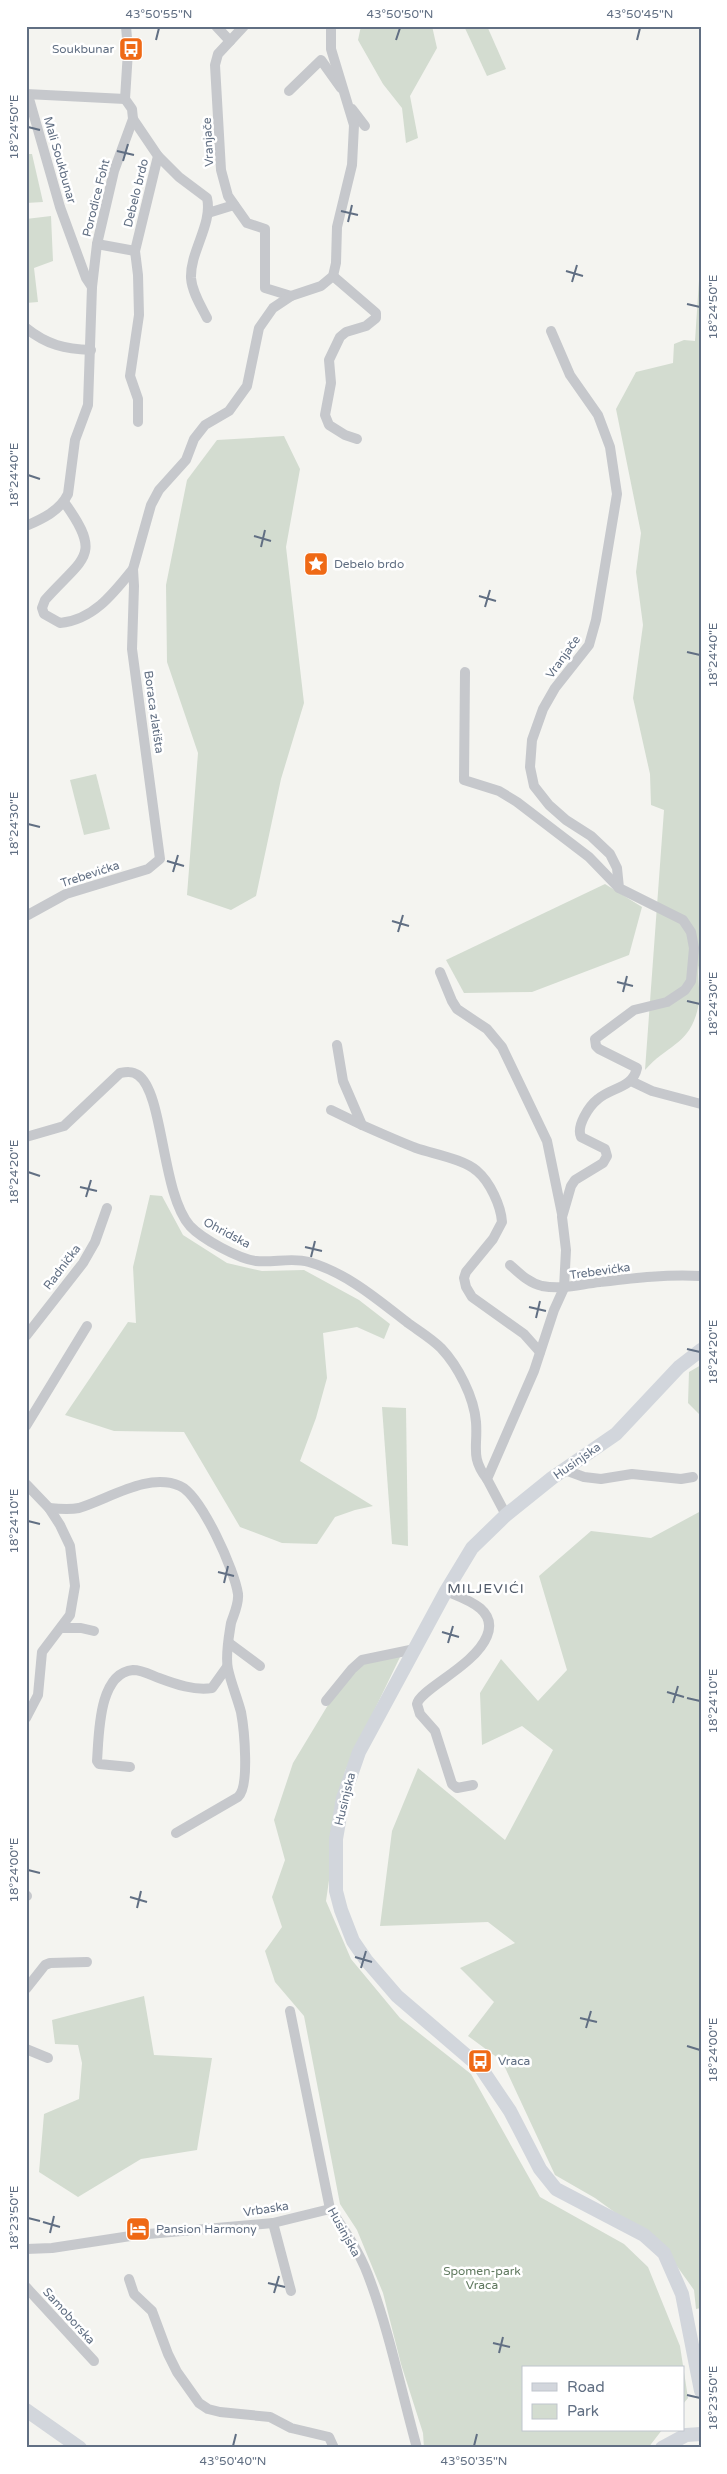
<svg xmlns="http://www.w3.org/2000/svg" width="727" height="2474" viewBox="0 0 727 2474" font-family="'Varela Round',sans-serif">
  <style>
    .green { fill: #d3dcd0 }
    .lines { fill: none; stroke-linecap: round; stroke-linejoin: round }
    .street { stroke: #c6c8cc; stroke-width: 10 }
    .secondary { stroke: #d2d6dc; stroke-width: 14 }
    .ticks { fill: none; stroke: #616f83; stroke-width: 2 }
    .labels { text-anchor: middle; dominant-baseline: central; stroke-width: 5; stroke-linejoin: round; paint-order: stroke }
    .poi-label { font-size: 12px; fill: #616f83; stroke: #fff; text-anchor: start }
    .street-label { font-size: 12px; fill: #616f83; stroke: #fff }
    .park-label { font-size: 12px; fill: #617a60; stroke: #fff }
    .neighbourhood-label { font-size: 14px; letter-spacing: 1px; fill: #4f5968; stroke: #fff }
    .neatline { fill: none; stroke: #616f83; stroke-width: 2 }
    .ticks-label { font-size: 12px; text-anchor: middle; fill: #616f83 }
  </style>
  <rect width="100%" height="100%" fill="#f4f4f0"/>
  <!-- green -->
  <g class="green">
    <polygon points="361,26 432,26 437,48 410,96 418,138 406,143 402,108 383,84 358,40"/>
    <polygon points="464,26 487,26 506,69 487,76"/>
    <polygon points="26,154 32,154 43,202 26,203"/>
    <polygon points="51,216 53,261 34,268 38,302 26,303 26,219"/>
    <path d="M701,250V959C695,973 701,988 699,1002C692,1045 670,1042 645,1070L664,810L651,805L650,774L633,698L643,625L636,572L641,533L616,409L636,372L673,363L674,344L684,340L695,341Z"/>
    <polygon points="284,436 300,469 286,547 304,703 281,779 256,896 231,910 187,895 198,753 167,662 166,585 187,480 217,440"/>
    <polygon points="96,774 110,829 84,835 70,780"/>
    <polygon points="605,884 642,907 629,955 532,992 464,993 446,960"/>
    <polygon points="150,1195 162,1196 183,1235 227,1263 262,1271 304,1270 359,1300 390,1324 384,1339 357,1327 323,1333 327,1378 316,1418 300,1461 373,1506 355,1510 335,1517 317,1544 282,1543 240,1527 184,1432 114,1431 65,1415 128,1322 136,1323 133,1267"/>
    <polygon points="701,1365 701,1416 688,1403 689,1372"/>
    <polygon points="382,1407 406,1408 408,1546 392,1544"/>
    <polygon points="701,1511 701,2308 696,2309 694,2290 664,2248 595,2198 555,2175 502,2061 468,2036 494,2002 460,1968 515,1943 488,1922 380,1926 392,1831 418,1768 505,1840 553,1750 522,1726 482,1745 480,1693 501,1659 538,1701 567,1670 539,1576 591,1531 651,1538"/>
    <polygon points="401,1655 345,1771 326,1901 351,1959 400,2018 471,2074 540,2197 624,2244 648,2267 680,2346 688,2398 683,2404 683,2368 523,2368 523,2430 662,2430 648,2448 424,2448 423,2433 401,2364 383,2293 357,2230 340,2204 304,2016 275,1982 265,1951 282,1927 272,1897 285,1860 274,1820 293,1763 331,1700 359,1665"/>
    <polygon points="144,1996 154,2055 212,2058 197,2150 141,2159 78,2197 39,2172 44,2114 79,2099 82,2063 78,2045 55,2044 52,2020"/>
  </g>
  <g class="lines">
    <!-- street -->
    <g class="street">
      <polyline points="216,26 230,41"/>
      <polyline points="244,26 218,54 215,65 221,170 228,196 247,223 265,229 265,288 291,296"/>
      <polyline points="289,91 321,60 341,88"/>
      <polyline points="26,94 125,99"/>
      <polyline points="28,95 60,207 86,278 92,287"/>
      <polyline points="352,109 365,126"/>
      <polyline points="133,119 158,156 135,251 138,275 139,315 130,376 138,399 138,422"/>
      <path d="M158,156L179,177L207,198C213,224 190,251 191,278C192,292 201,306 207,318"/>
      <polyline points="208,213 234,205"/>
      <polyline points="97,244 135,251"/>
      <polyline points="333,276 376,313 376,318 366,326 346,332 340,337 329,360 331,383 325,415 329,425 345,435 357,439"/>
      <path d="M26,328C47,345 65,349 91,350"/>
      <path d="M64,502C104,557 83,557 45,600L42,608L44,614L60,623C93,620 113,594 133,569"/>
      <path d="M26,526C42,519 60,511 68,494L75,440L88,405L92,287L97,244L114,171L133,119L132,109L125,99L128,51L126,26"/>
      <polyline points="465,672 464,780 499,791 517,802 589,857 619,888"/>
      <polyline points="26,916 66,894 148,869 160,859 132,649 134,586 133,569 151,505 159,490 186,460 194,439 205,425 229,411 247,386 259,328 273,308 291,296 321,286 333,276 336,263 337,227 352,165 354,125 331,49 331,26"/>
      <polyline points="440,972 452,1001 457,1009 487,1029 502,1047 547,1141 562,1214"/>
      <path d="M337,1045L343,1081L362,1125C380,1133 398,1141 416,1148C433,1154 464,1159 477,1171C490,1182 501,1206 502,1222L493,1239L466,1272L464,1278L466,1287L472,1297L524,1334L540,1352"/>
      <polyline points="631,1081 652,1091 701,1104"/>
      <polyline points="331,1110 362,1125"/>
      <path d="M26,1137L64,1126L120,1073C126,1072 132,1071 138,1075C164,1093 161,1193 190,1226C202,1239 239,1259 256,1261C273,1263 292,1257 309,1262C347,1273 377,1299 408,1323C419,1331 431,1338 441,1348C458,1366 474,1397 476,1422C478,1447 470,1457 487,1479"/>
      <path d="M510,1265C520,1274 529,1283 542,1286C563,1290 580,1284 600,1282C634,1278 667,1274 701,1276"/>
      <polyline points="26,1336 83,1263 95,1242 107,1208"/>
      <polyline points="26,1426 87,1326"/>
      <polyline points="565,1470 584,1477 601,1479 632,1474 681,1479 693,1477"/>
      <polyline points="26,1484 49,1508 60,1525 70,1546 75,1586 70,1615 42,1652 38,1695 26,1718"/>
      <path d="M49,1508C59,1509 69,1510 79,1508C109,1499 148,1472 180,1486C201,1495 235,1571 238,1594C239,1604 234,1614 231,1623C229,1636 225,1656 228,1669C231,1683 237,1697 241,1712C244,1728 250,1787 238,1797L176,1833"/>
      <path d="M506,1515L487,1479L534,1371L554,1310L564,1288L566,1250L562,1217L571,1186L575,1180L603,1163L607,1156L605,1149L581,1137C576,1126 589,1106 598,1099C612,1087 633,1088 637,1068L599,1049L596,1046L595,1039L634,1010L667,1002L685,990L691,981L694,948L691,932L683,920L619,888L617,868L610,854L591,836L566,820L549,805L534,786L530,767L532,740L543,709L555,688L589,645L596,620L617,494L610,447L598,415L570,375L551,331"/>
      <path d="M446,1591C465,1599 498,1609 487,1636C475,1666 420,1689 417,1704L420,1714L435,1731L452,1784L457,1788L473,1785"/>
      <polyline points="61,1628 81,1628 94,1631"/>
      <polyline points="229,1643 260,1666"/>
      <polyline points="326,1701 352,1669 362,1660 415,1649"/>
      <path d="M130,1767L99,1764L97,1761C99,1736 98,1673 133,1670C142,1670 151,1675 159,1678C175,1684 195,1691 212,1688L227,1667"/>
      <polyline points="26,1895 27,1896"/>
      <polyline points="26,1989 45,1965 50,1963 87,1962"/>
      <path d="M290,2011L330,2209C344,2229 359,2251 368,2275C389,2330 401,2390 417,2448"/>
      <polyline points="26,2049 48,2058"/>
      <polyline points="273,2223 291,2291"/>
      <polyline points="26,2249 52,2248 137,2235 273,2223 330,2209"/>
      <polyline points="129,2279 134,2294 152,2311 168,2354 177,2372 199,2403 208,2409 220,2412 270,2417 291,2428 329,2437 334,2448"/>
      <polyline points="26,2287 94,2361"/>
    </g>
    <!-- secondary -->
    <g class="secondary">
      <polyline points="701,1350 679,1367 616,1434 552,1478 506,1515 472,1548 446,1591 359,1752 343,1798 336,1839 336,1891 341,1910 353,1941 366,1960 397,1996 481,2068 510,2111 540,2169 556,2189 644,2235 664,2253 682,2294 701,2391"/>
      <polyline points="26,2410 80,2448"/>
      <polyline points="662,2448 686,2435 701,2434"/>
    </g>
  </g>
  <!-- ticks -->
  <path class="ticks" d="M156,40L159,28M396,40L400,28M637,40L640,28M28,127L40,130M117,151L134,155M123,161L128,144M341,211L358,215M348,222L352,205M566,271L583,276M572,282L577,265M687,304L700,307M28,475L40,479M254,536L271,541M261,547L265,530M479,596L496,601M485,607L490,590M687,652L700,655M28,824L40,827M167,861L184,866M173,872L178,855M392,921L409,926M398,932L403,915M617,982L633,986M623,992L627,976M687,1001L700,1004M28,1172L40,1176M80,1187L97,1191M86,1197L91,1180M305,1247L322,1251M311,1257L315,1241M529,1307L546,1311M536,1318L540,1301M687,1349L700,1352M28,1521L40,1524M218,1572L234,1576M224,1583L228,1566M442,1632L459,1637M448,1643L453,1626M667,1692L684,1697M687,1698L700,1701M673,1703L678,1686M28,1870L40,1873M130,1897L147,1902M137,1908L141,1891M355,1957L372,1962M361,1968L366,1951M580,2018L597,2022M586,2028L591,2011M687,2046L700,2050M28,2218L40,2221M43,2222L60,2227M50,2233L54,2216M268,2283L285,2287M274,2293L279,2276M493,2343L510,2347M499,2353L503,2337M687,2395L700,2398M233,2446L236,2434M474,2446L477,2434"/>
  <!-- icons -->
  <defs>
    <symbol id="bus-square" viewBox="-11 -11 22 22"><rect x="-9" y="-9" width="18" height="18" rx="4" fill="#ef6915" stroke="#fff"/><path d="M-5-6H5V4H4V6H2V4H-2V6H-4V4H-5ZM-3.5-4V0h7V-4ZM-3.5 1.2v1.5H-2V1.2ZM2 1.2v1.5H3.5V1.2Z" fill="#fff"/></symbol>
    <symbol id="sight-square" viewBox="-11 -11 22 22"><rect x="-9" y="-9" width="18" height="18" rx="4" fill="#ef6915" stroke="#fff"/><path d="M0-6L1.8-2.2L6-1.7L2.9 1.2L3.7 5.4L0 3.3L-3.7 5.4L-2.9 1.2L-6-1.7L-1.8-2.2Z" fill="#fff"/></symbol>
    <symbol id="hotel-square" viewBox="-11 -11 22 22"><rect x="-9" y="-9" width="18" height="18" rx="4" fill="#ef6915" stroke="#fff"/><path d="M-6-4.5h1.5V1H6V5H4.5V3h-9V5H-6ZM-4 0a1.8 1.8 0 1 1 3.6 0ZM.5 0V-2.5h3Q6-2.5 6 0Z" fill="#fff"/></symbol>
  </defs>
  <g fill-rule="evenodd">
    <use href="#bus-square" x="117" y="35" width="28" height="28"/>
    <use href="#sight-square" x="302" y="550" width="28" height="28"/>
    <use href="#bus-square" x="466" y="2047" width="28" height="28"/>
    <use href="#hotel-square" x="124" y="2215" width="28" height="28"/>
  </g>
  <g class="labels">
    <!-- poi labels -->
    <g class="poi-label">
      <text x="114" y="49" text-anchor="end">Soukbunar</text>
      <text x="334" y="564">Debelo brdo</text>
      <text x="498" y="2061">Vraca</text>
      <text x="156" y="2229">Pansion Harmony</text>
    </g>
    <!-- street labels -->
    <g class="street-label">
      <text transform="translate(208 142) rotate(-93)">Vranjače</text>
      <text transform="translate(60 160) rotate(74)">Mali Soukbunar</text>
      <text transform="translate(136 193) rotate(-76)">Debelo brdo</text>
      <text transform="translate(96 198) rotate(-76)">Porodice Foht</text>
      <text transform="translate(563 657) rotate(-54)">Vranjače</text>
      <text transform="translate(154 712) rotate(82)">Boraca zlatišta</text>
      <text transform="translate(90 874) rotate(-18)">Trebevićka</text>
      <text transform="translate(227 1233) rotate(28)">Ohridska</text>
      <text transform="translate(62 1267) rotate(-53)">Radnička</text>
      <text transform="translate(600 1271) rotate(-8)">Trebevićka</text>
      <text transform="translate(577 1461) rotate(-35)">Husinjska</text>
      <text transform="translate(345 1799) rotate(-76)">Husinjska</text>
      <text transform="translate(266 2209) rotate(-9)">Vrbaska</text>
      <text transform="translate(344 2232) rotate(61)">Husinjska</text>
      <text transform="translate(69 2316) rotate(48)">Samoborska</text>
    </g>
    <!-- park labels -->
    <g class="park-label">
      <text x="482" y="2271">Spomen-park<tspan x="482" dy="14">Vraca</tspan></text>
    </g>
    <!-- neighbourhood labels -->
    <g class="neighbourhood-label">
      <text x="486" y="1588">MILJEVIĆI</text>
    </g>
  </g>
  <!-- border -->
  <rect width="727" height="2474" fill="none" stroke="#ffffff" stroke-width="55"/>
  <!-- legend -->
  <rect x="522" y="2366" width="162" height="65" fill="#ffffff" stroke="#c0c5cd"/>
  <rect x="532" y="2383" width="25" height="8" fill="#d2d6dc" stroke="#c0c5cd"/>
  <text x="567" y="2392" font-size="15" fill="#616f83">Road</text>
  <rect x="532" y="2404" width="25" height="15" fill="#d3dcd0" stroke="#c0c5cd"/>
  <text x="567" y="2416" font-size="15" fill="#616f83">Park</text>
  <rect x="28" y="28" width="672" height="2418" class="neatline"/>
  <g class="ticks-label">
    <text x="159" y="18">43°50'55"N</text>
    <text x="400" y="18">43°50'50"N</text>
    <text x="640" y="18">43°50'45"N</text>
    <text transform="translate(14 127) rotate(-90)" y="4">18°24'50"E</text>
    <text transform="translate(713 307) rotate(-90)" y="4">18°24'50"E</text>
    <text transform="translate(14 475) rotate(-90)" y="4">18°24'40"E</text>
    <text transform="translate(713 655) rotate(-90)" y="4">18°24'40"E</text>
    <text transform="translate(14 824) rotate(-90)" y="4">18°24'30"E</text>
    <text transform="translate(713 1004) rotate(-90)" y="4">18°24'30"E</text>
    <text transform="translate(14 1172) rotate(-90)" y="4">18°24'20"E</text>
    <text transform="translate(713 1352) rotate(-90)" y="4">18°24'20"E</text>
    <text transform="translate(14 1521) rotate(-90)" y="4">18°24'10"E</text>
    <text transform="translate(713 1701) rotate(-90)" y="4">18°24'10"E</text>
    <text transform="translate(14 1870) rotate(-90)" y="4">18°24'00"E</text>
    <text transform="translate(713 2050) rotate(-90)" y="4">18°24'00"E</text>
    <text transform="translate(14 2218) rotate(-90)" y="4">18°23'50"E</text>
    <text transform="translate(713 2398) rotate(-90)" y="4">18°23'50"E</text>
    <text x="233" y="2465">43°50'40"N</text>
    <text x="474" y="2465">43°50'35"N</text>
  </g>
</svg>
